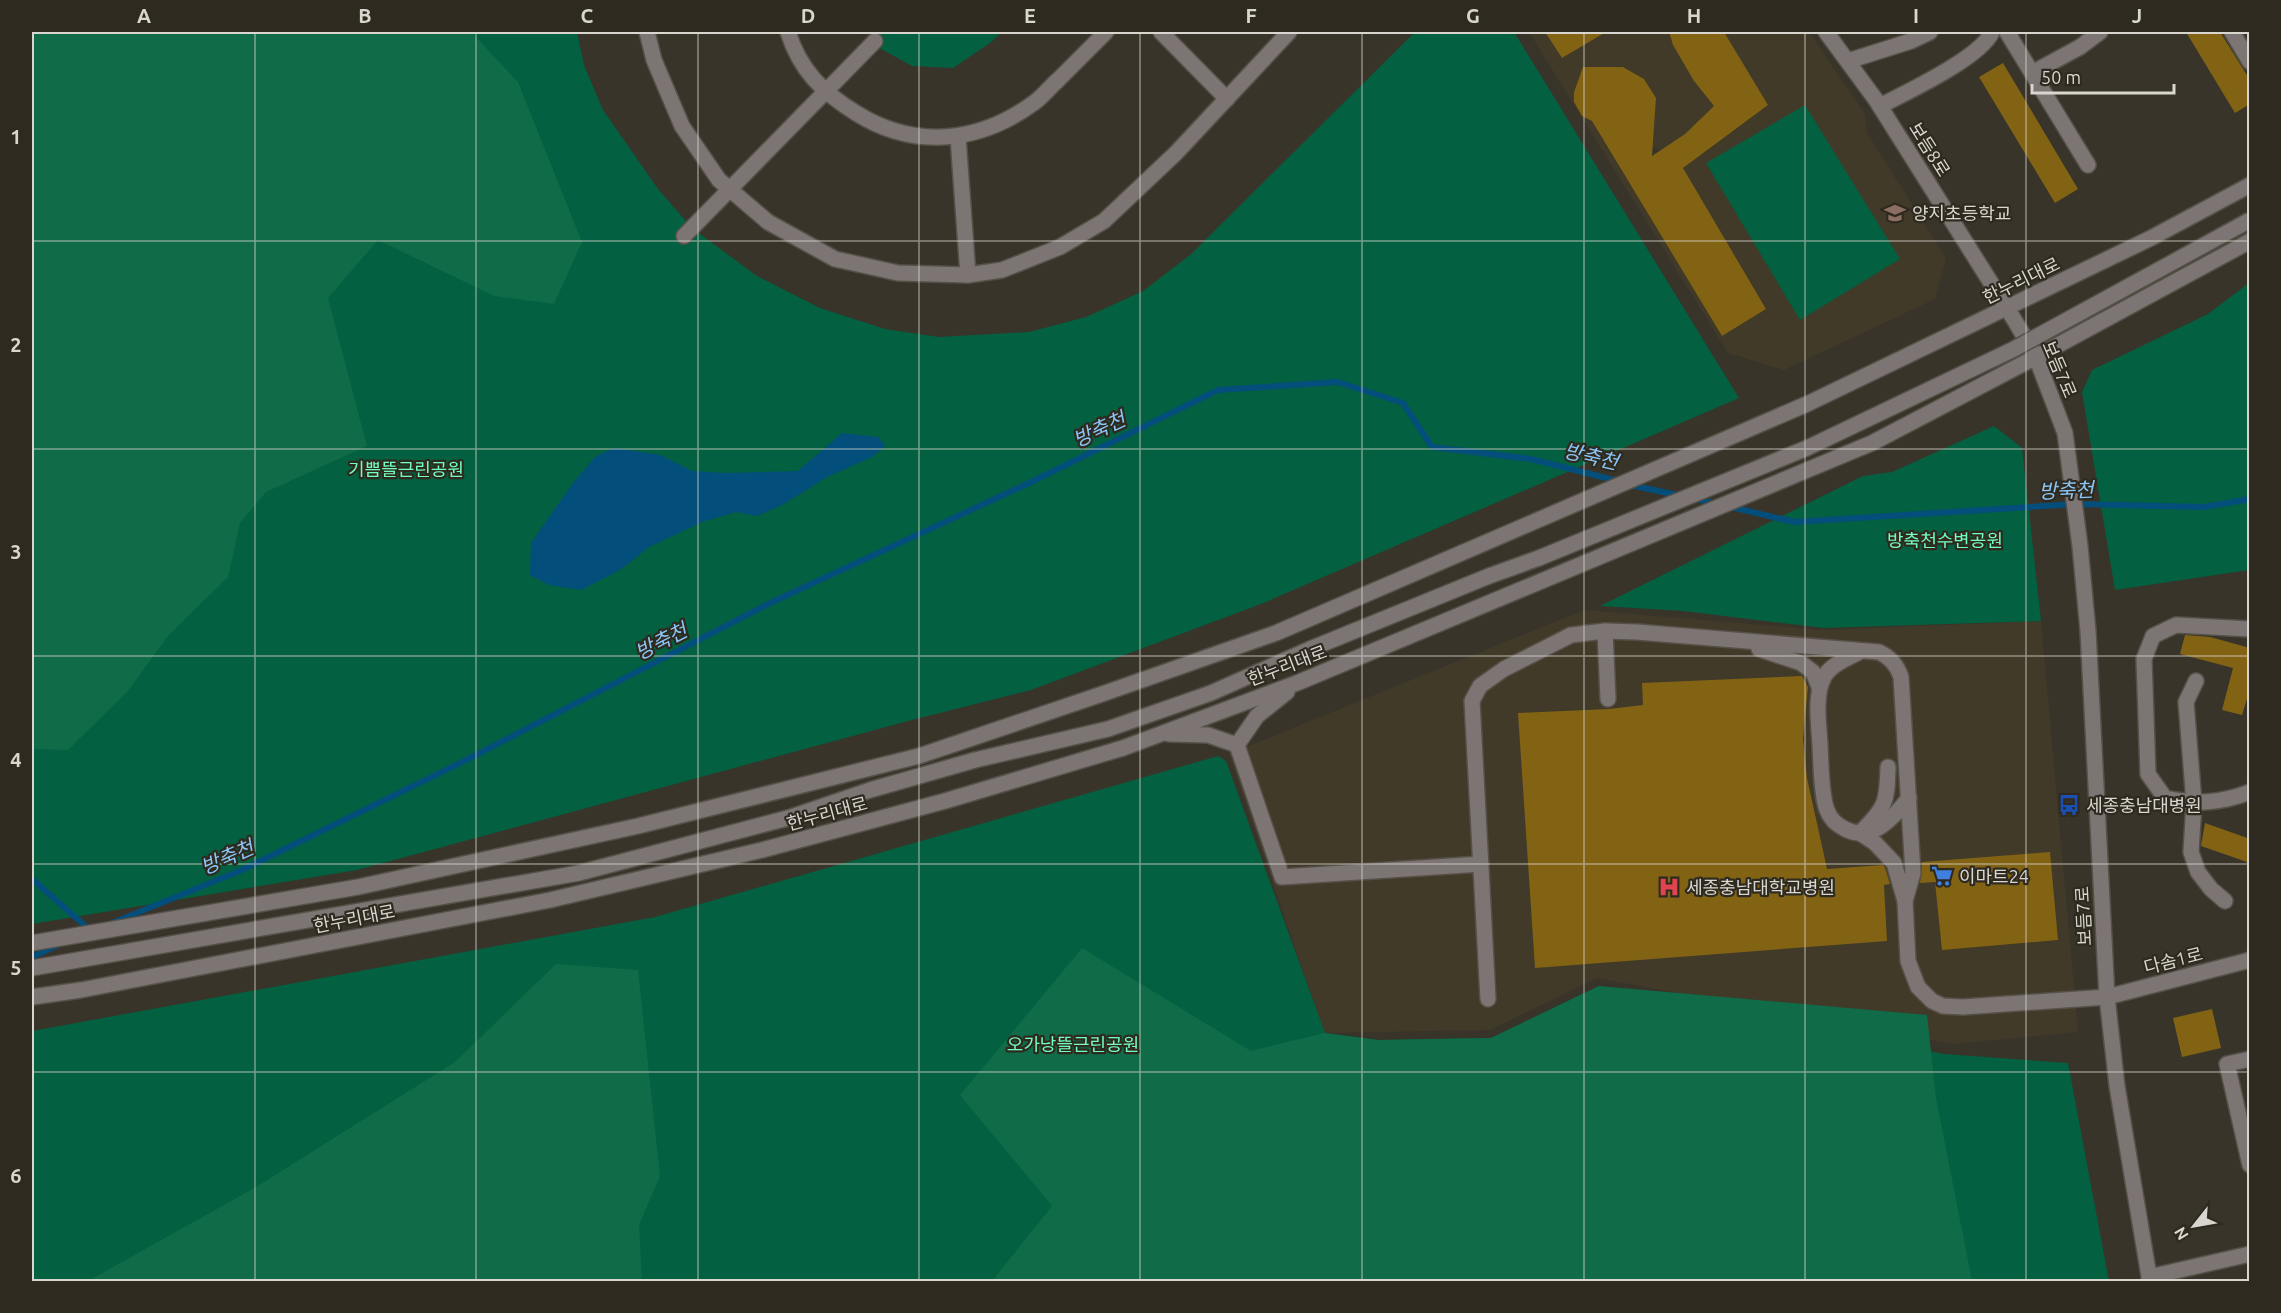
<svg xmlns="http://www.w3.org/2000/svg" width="2281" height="1313" viewBox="0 0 2281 1313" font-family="Ubuntu,'Noto Sans KR',sans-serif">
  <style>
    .built { fill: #413a29 }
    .green { fill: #036040 }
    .forest { fill: #106b48 }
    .water { fill: #034e7b }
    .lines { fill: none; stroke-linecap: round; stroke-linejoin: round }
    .stream { stroke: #034e7b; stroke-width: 6 }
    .building { fill: #816313 }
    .minor-casing { stroke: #565148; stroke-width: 18 }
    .minor { stroke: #7c7573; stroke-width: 15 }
    .minor-bridge-casing { stroke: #565148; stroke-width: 18; stroke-linecap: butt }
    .minor-bridge { stroke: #7c7573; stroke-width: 15 }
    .grid { fill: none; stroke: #d9d6d0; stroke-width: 1.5; stroke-opacity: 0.55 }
    .labels { text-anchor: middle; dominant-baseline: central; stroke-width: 4.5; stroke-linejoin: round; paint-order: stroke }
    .street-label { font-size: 18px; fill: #d9d6d0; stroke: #2f2a20 }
    .poi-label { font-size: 18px; fill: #d9d6d0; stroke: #2f2a20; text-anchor: start }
    .park-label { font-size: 18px; fill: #71febe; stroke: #2f2a20 }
    .water-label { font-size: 20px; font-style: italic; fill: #8bc6f7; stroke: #2f2a20 }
    .neatline { fill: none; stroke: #d9d6d0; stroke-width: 2 }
    .grid-label { font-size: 20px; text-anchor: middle; font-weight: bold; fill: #d9d6d0 }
  </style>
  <rect width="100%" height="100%" fill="#39342a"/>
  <!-- built -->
  <g class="built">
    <polygon points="1529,32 1545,32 1562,58 1606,32 1669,32 1673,45 1694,81 1714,106 1685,134 1660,150 1645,144 1654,129 1656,98 1644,79 1623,67 1593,67 1579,77 1574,92 1574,102 1582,116 1592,121 1722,336 1766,309 1683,168 1768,105 1724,32 1809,32 1865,114 1867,133 1946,258 1935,299 1784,370 1728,353"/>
    <polygon points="1584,610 1821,630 2041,621 2078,1032 1952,1044 1597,978 1490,1030 1324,1033 1229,754"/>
  </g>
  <!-- green -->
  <g class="green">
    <polygon points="32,32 577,32 584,65 603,110 658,189 692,228 757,276 820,308 885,329 939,337 1029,332 1086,317 1143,291 1190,255 1415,32 1514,32 1739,398 1261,604 1031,690 908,721 357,870 32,924"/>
    <polygon points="867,32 1002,32 990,43 953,68 912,66 881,49"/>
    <polygon points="1805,105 1900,259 1800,320 1706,163"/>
    <polygon points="2249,283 2249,570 2115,590 2082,392 2092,370 2208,314"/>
    <polygon points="1994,426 2022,448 2041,621 1824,628 1683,611 1600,606 1863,476 1892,472"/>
    <polygon points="1218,756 1226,761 1325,1033 1378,1040 1491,1038 1599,986 1944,1054 2068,1063 2109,1281 32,1282 32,1031 655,917"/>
  </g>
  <!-- forest -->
  <g class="forest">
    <polygon points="32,32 471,32 518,82 582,242 554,304 494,296 378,240 328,298 367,446 266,492 240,523 228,577 168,636 128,691 68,750 32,749"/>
    <polygon points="1082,948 1251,1051 1324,1033 1378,1040 1491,1038 1599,986 1927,1015 1936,1098 1972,1281 992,1281 1052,1206 960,1095"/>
    <polygon points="556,964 638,970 660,1176 639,1225 642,1281 88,1281 256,1187 455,1062"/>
  </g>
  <!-- water -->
  <polygon class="water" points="842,433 878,437 885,446 872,457 827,477 784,504 757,516 736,512 702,522 649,547 620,570 581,590 549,585 530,575 531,543 573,483 596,456 615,448 660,455 692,471 725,473 798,471"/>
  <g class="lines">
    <!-- stream -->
    <g class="stream">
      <polyline points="1630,485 1682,496"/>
      <polyline points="1692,498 1717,504"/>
      <polyline points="1727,506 1794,522 2077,504 2204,507 2250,499"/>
      <polyline points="32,879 91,931"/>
      <polyline points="112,923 242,870 466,760 770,603 1027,484 1218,390 1338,382 1403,403 1432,447 1531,459 1618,481"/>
      <polyline points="32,957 58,945"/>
    </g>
  </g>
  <!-- building -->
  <g class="building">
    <polygon points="1545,32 1606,32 1562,58"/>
    <polygon points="1669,32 1724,32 1768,105 1683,168 1766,309 1722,336 1592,121 1582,116 1574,102 1574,92 1583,67 1623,67 1644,79 1656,98 1652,156 1685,134 1714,106 1694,81 1673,45"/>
    <polygon points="2186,32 2220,32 2250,80 2250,104 2235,113"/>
    <polygon points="2003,63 2078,189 2055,203 1979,77"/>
    <polygon points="2185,635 2210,637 2250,648 2250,689 2242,715 2222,710 2233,668 2180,654"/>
    <polygon points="1802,676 1808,687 1803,739 1807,778 1827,869 1883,865 1885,868 1890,884 1884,885 1887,941 1535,968 1518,713 1609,709 1643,705 1642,683"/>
    <polygon points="2205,823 2250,839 2250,863 2201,846"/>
    <polygon points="2050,852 2058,940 1942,950 1935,882 1920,883 1922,862"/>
    <polygon points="2212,1009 2221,1048 2182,1057 2173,1018"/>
  </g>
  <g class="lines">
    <defs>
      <g id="minor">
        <polyline points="647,32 654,60 682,126 719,180 768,222 835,259 898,273 968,275 1002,270 1060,247 1104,221 1176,153 1289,32"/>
        <path d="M788,32C800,70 822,92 856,113C915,150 980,143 1035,102C1043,96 1050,87 1058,80C1074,64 1090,48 1106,32"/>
        <polyline points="1161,32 1227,99"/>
        <polyline points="1826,32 1876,100 2015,321 2036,357 2065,433 2080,546 2088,631 2107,997 2117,1086 2150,1282"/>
        <polyline points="2007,32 2032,73 2080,47 2100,32"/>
        <polyline points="2232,32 2250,62"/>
        <polyline points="1848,61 1911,41 1930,32"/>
        <polyline points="2032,73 2088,165"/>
        <path d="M1880,106C1907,92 1980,58 1992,32"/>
        <polyline points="958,137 968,275"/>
        <polyline points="684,236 875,41"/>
        <path d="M2250,629L2176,625L2153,636L2144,659L2148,774L2165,798C2197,804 2218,804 2250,792"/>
        <polyline points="1605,631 1608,699"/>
        <polyline points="1759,649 1801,663 1813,672 1819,687"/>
        <path d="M1861,651C1849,658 1831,664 1824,677C1814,696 1819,725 1820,745C1821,762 1821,795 1827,810C1830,819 1837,825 1845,829C1872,843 1894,817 1909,798"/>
        <polyline points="2196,681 2186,702 2194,803 2191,852 2198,872 2211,889 2225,901"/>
        <polyline points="1169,734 1208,735 1237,745 1257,716 1287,692"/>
        <polyline points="1237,745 1282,877 1481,864"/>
        <path d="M1888,767C1887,803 1886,807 1860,833L1875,843L1894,863L1905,901"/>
        <polyline points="32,943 358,887 638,826 919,756 1105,693 1276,633 1807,404 2151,238 2250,185"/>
        <polyline points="32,968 579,873 788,818 870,790 975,760 1108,729 1211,693 1310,649 1489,576 1539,558"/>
        <polyline points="32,997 81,990 550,900 762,850 945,801 1123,748 1297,683 1872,443 2036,357 2250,241"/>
        <path d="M1488,999L1472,701L1480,686L1504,669L1571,635L1605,631L1637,632L1879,652C1890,657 1897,665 1901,677L1913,873L1905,901L1908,961L1918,987L1932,1001L1943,1006L1963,1007L2107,997L2250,960"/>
        <polyline points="2250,1059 2227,1064 2250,1165"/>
        <polyline points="2149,1277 2250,1254"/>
      </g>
    </defs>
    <!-- minor casing -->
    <use href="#minor" class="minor-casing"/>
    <!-- minor -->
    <use href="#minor" class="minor"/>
    <defs>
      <polyline id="minor-bridge" points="1539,558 1807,448 2014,349 2250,220"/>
    </defs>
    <!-- minor-bridge casing -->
    <use href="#minor-bridge" class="minor-bridge-casing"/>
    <!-- minor-bridge -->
    <use href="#minor-bridge" class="minor-bridge"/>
  </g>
  <!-- grid -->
  <path class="grid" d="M255,32V1282M476,32V1282M698,32V1282M919,32V1282M1140,32V1282M1362,32V1282M1584,32V1282M1805,32V1282M2026,32V1282M32,241H2250M32,449H2250M32,656H2250M32,864H2250M32,1072H2250"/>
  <!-- icons -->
  <defs>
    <symbol id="school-bare" viewBox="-9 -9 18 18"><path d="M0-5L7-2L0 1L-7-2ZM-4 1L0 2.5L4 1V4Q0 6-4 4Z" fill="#8d6e63" stroke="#2f2a20" stroke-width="2.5" paint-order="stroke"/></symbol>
    <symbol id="bus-bare" viewBox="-9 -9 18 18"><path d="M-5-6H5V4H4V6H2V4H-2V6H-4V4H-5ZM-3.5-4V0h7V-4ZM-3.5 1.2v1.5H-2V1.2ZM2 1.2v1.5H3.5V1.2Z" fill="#1a4fb4" stroke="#2f2a20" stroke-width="2.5" paint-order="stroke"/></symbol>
    <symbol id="supermarket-bare" viewBox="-9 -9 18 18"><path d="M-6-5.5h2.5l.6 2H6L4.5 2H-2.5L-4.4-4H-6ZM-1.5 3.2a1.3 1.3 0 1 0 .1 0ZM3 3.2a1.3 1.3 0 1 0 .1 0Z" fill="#3f7fe0" stroke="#2f2a20" stroke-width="2.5" paint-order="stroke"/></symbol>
    <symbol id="hospital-bare" viewBox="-9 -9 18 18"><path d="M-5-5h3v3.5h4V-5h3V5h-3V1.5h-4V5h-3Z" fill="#e0444e" stroke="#2f2a20" stroke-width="2.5" paint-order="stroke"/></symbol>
  </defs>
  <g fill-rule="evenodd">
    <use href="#school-bare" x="1880" y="198" width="30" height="30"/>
    <use href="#bus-bare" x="2054" y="790" width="30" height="30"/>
    <use href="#supermarket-bare" x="1927" y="861" width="30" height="30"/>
    <use href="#hospital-bare" x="1654" y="872" width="30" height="30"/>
  </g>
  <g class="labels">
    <!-- street labels -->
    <g class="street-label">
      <text transform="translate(1930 149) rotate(58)">보듬8로</text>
      <text transform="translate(2021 280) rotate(-26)">한누리대로</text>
      <text transform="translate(2060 369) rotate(67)">보듬7로</text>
      <text transform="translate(1287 665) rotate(-21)">한누리대로</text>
      <text transform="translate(827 813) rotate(-15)">한누리대로</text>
      <text transform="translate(2083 916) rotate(-93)">보듬7로</text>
      <text transform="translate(354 918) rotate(-11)">한누리대로</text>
      <text transform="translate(2173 960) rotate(-14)">다솜1로</text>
    </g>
    <!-- poi labels -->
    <g class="poi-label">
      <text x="1912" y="213">양지초등학교</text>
      <text x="2086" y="805">세종충남대병원</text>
      <text x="1959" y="876">이마트24</text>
      <text x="1686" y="887">세종충남대학교병원</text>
    </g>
    <!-- park labels -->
    <g class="park-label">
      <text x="406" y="469">기쁨뜰근린공원</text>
      <text x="1945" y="540">방축천수변공원</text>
      <text x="1073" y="1044">오가낭뜰근린공원</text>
    </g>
    <!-- water labels -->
    <g class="water-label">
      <text transform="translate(1099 429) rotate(-25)">방축천</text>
      <text transform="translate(1591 456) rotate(13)">방축천</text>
      <text transform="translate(2066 490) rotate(-2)">방축천</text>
      <text transform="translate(661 641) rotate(-27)">방축천</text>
      <text transform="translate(227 857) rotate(-24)">방축천</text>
    </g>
  </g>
  <!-- border -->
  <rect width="2281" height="1313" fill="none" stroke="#2f2a20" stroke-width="66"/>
  <!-- north arrow -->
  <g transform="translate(2194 1226) rotate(239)" stroke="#2f2a20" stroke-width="4.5" paint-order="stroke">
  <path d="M0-4.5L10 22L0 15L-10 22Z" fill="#d9d6d0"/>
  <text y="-9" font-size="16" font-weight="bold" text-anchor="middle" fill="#d9d6d0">N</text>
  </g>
  <!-- scale -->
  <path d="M2032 84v9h142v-9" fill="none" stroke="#d9d6d0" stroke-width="3"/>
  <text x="2041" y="84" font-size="18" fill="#d9d6d0" stroke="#2f2a20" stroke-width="4.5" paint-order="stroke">50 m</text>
  <rect x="33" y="33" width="2215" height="1247" class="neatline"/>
  <g class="grid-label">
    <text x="144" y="23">A</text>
    <text x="365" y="23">B</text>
    <text x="587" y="23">C</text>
    <text x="808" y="23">D</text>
    <text x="1030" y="23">E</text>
    <text x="1251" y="23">F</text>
    <text x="1473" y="23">G</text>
    <text x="1694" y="23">H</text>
    <text x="1916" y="23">I</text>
    <text x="2137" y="23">J</text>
    <text x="16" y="144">1</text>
    <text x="16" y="352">2</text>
    <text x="16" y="559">3</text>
    <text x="16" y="767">4</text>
    <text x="16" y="975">5</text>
    <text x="16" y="1183">6</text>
  </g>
</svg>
